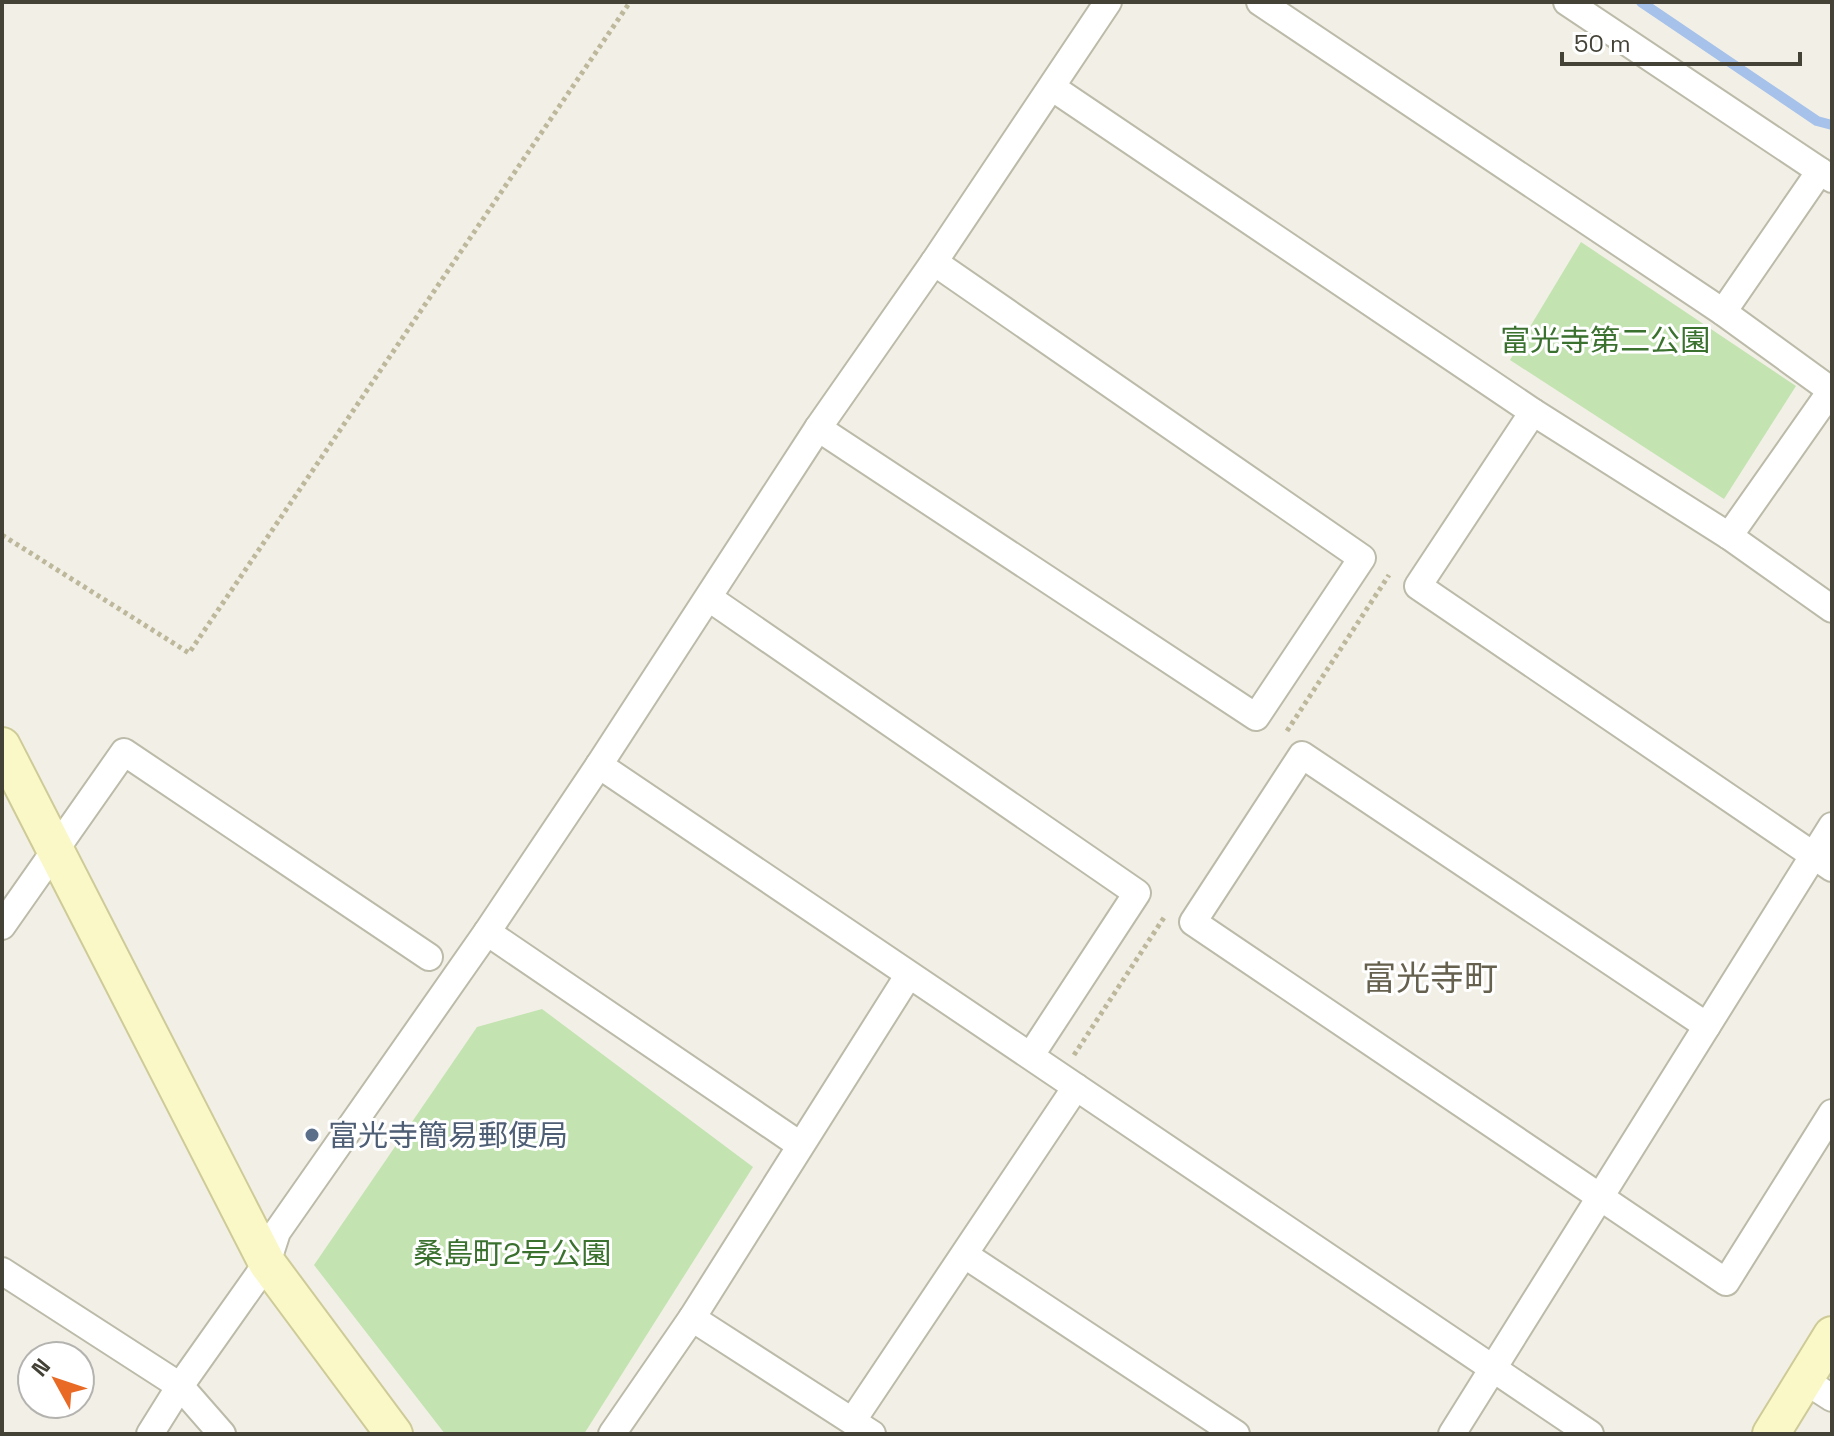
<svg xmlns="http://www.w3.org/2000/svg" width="1834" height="1436" viewBox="0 0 1834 1436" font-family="'Space Grotesk','Noto Sans JP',sans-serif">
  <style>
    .green { fill: #c3e3b1 }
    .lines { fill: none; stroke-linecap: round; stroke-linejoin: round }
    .stream { stroke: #a6c1ea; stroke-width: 10 }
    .street-casing { stroke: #bcbaa9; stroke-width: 30 }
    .secondary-casing { stroke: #cecb98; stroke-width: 40 }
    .path { stroke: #bdb89c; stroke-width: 5; stroke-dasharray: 4 4; stroke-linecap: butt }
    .street { stroke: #fff; stroke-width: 26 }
    .secondary { stroke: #faf8c7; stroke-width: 36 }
    .service-dot { fill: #5c6f8a; stroke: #fff; stroke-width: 3 }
    .labels { text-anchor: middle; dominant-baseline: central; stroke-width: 6; stroke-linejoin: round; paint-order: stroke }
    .park-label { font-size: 30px; fill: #3a712e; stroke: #fff }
    .service-label { font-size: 30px; fill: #4e5e75; stroke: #fff; text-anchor: start }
    .quarter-label { font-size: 34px; fill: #66614e; stroke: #fff }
  </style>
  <rect width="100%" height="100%" fill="#f2f0e6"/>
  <!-- green -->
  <g class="green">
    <polygon points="1581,242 1796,386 1724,499 1510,360"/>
    <polygon points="542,1009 753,1167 584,1434 445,1434 314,1265 477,1027"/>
  </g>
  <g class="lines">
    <!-- stream -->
    <polyline class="stream" points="1641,2 1817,121 1832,125"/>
    <defs>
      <g id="street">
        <polyline points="1260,2 1723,312 1832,391"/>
        <polyline points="1567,2 1832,179"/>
        <polyline points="1053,88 1533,412 1729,536 1832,609"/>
        <polyline points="1723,312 1820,171"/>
        <polyline points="1533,412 1418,586 1832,868"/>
        <polyline points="818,428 1256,717 1362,558 934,262"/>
        <polyline points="1729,536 1831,391"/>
        <polyline points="709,598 1137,893 1031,1055"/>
        <polyline points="599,765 1590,1434"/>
        <polyline points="2,926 124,752 429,957"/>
        <polyline points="487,932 800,1145"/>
        <polyline points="1707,1026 1302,755 1193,922 1726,1282 1832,1113"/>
        <polyline points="965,1255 1236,1434"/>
        <polyline points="2,1271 180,1386 222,1434"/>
        <polyline points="692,1318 872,1434"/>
        <polyline points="1804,1380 1832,1398"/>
        <polyline points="853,1420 1076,1087"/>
        <polyline points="150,1434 180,1386 267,1263 277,1232 487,932 599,765 818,428 934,262 1108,2"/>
        <polyline points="612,1434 692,1318 908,976"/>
        <polyline points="1452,1434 1832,826"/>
      </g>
      <g id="secondary">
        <polyline points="2,746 267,1263 394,1434"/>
        <polyline points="1771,1434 1832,1335"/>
      </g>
    </defs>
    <!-- street casing -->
    <use href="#street" class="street-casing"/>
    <!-- secondary casing -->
    <use href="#secondary" class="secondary-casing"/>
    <!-- path -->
    <g class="path">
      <polyline points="2,535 189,653 630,2"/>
      <polyline points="1287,731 1389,575"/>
      <polyline points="1074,1055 1165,916"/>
    </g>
    <!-- street -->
    <use href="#street" class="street"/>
    <!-- secondary -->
    <use href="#secondary" class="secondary"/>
  </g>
  <!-- markers -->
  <circle class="service-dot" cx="312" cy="1135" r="8"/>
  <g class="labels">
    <!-- park labels -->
    <g class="park-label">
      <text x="1605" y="340">富光寺第二公園</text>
      <text x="512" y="1253">桑島町2号公園</text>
    </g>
    <!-- service labels -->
    <g class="service-label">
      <text x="328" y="1135">富光寺簡易郵便局</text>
    </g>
    <!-- quarter labels -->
    <g class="quarter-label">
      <text x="1430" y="978">富光寺町</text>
    </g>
  </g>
  <!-- border -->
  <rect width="1834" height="1436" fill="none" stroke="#444136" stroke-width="8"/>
  <!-- north arrow -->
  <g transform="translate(56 1380) rotate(310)"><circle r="38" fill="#ffffff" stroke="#b4b3af" stroke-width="2"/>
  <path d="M0-6L14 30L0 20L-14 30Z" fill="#e96a25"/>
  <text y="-12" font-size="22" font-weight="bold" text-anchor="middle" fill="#444136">N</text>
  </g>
  <!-- scale -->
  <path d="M1562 52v12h238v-12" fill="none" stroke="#444136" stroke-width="4"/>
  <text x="1574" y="52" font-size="24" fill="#444136" stroke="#ffffff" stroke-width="6" paint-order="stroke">50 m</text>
</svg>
